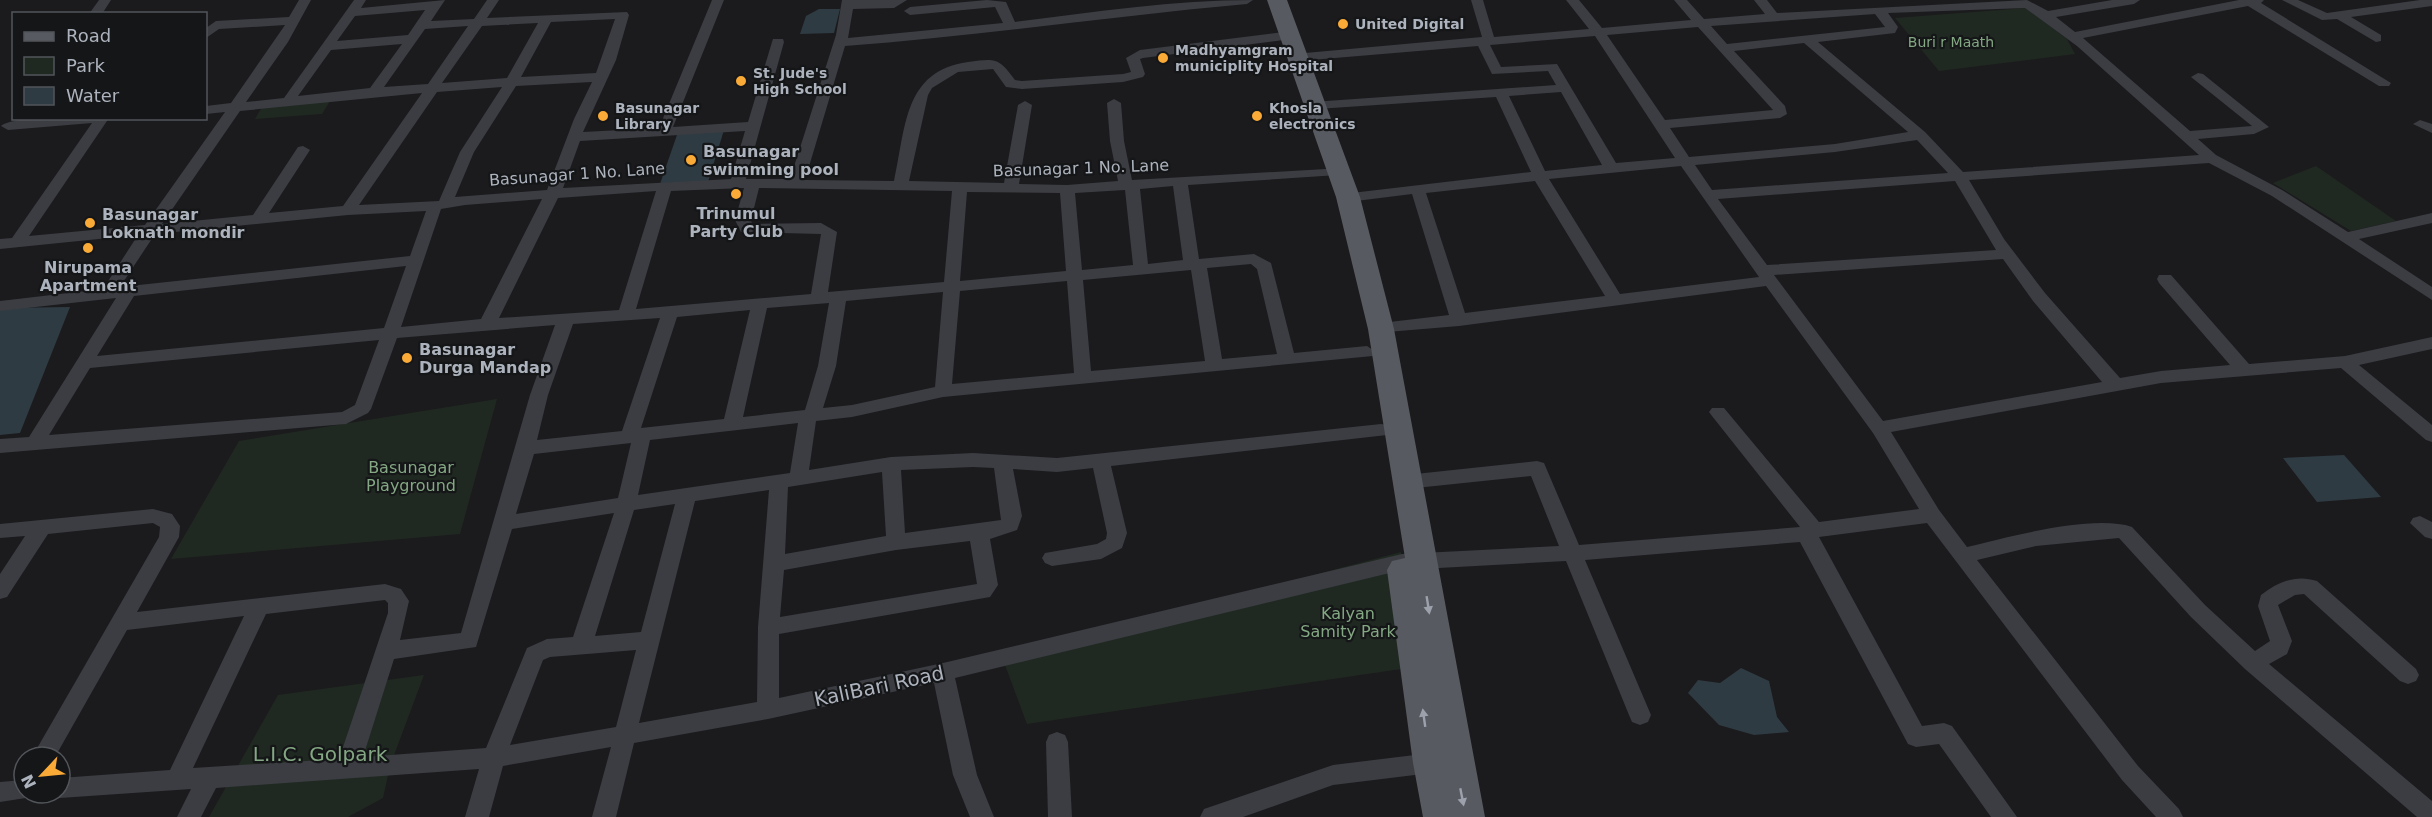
<svg xmlns="http://www.w3.org/2000/svg" width="2432" height="817" viewBox="0 0 2432 817" font-family="'DejaVu Sans',sans-serif">
  <style>
    .green { fill: #202921 }
    .water { fill: #2f3b42 }
    .lines { fill: none; stroke-linecap: round; stroke-linejoin: round }
    .street { fill: #3b3d42; fill-rule: evenodd }
    .primary { fill: #575a61; fill-rule: evenodd }
    .oneway { fill: #9ca1ab }
    .poi-dot { fill: #f9aa37; stroke: #151618; stroke-width: 2 }
    .labels { text-anchor: middle; dominant-baseline: central; stroke-width: 4.5; stroke-linejoin: round; paint-order: stroke }
    .far-poi-label { font-size: 14px; font-weight: bold; fill: #adb3bd; stroke: #151618; text-anchor: start }
    .far-park-label { font-size: 14px; fill: #84a883; stroke: #151618 }
    .poi-label { font-size: 16px; font-weight: bold; fill: #adb3bd; stroke: #151618; text-anchor: start }
    .street-label { font-size: 16px; fill: #adb3bd; stroke: #151618 }
    .park-label { font-size: 16px; fill: #84a883; stroke: #151618 }
    .near-street-label { font-size: 20px; fill: #adb3bd; stroke: #151618 }
    .near-park-label { font-size: 20px; fill: #84a883; stroke: #151618 }
  </style>
  <rect width="100%" height="100%" fill="#1b1b1d"/>
  <!-- green -->
  <g class="green">
    <polygon points="2026,8 2067,39 2075,54 1939,71 1895,18"/>
    <polygon points="330,101 322,114 255,119 262,107"/>
    <polygon points="2316,166 2396,221 2351,231 2273,183"/>
    <polygon points="497,399 460,534 171,559 239,441"/>
    <polygon points="1401,552 1408,668 1027,724 1002,657"/>
    <polygon points="424,675 390,766 383,798 348,817 209,817 278,695"/>
  </g>
  <!-- water -->
  <g class="water">
    <polygon points="819,9 840,9 834,33 800,34 806,16"/>
    <polygon points="724,130 708,182 660,184 678,132"/>
    <polygon points="70,307 20,433 0,435 0,308"/>
    <polygon points="2344,455 2381,497 2317,502 2283,458"/>
    <polygon points="1741,668 1769,681 1777,717 1789,732 1754,735 1719,725 1688,693 1698,680 1720,683"/>
  </g>
  <g class="lines">
    <!-- street -->
    <g class="street">
      <polygon points="99,0 111,0 102,14 89,14"/>
      <path d="M299,0H311L288,42L246,102L284,98L354,0H366L361,8L445,0L431,21L474,19L487,0H499L487,18L627,12L629,15L616,60L583,132L659,128L712,0H724L673,127L748,122L772,42L773,39H783L784,42L746,179H790L836,35L842,0H907L894,8L853,9L848,38L1003,23L995,7L910,15L904,11L910,7L987,0L1006,2L1015,22C1095,12 1173,0 1253,0L1247,4C1113,16 980,36 845,46L805,180L894,181C906,128 903,71 968,62C996,58 999,58 1015,80L1022,81L1123,74L1131,72L1126,58L1140,50L1292,31L1298,35L1292,39L1143,58L1140,59L1145,74L1143,77L1123,82L1022,89L1006,87L993,69L958,72L932,88L928,95L909,181L1004,183L1018,105L1025,101L1032,105L1019,184L1067,185L1118,181L1110,141L1107,103L1114,99L1121,103L1124,141L1132,180L1343,168L1345,171L1338,175L1188,185L1199,259L1254,254L1271,263L1294,353L1367,346L1376,352L1373,356L943,397L852,417L816,421L809,470L891,457L973,453L1057,458L1381,424L1387,425L1390,430L1387,435L1111,466L1127,533L1122,548L1101,559L1052,566L1045,563L1042,558L1045,553L1097,544L1106,539L1107,533L1093,468L1057,472L1013,469L1022,516L1017,530L990,539L998,585L990,597L779,634V698L943,663L1402,554L1559,546L1531,476L1406,489L1399,487L1396,482L1399,477L1406,475L1537,461L1544,463L1579,545L1800,527L1712,416L1709,412L1712,408H1724L1819,522L1919,509L1873,433L1766,286L1459,326L1375,333L1373,329L1375,325L1381,323L1449,315L1412,194L1348,202L1343,200L1340,197L1343,194L1531,172L1496,97L1317,109L1312,108V102L1556,85L1548,71L1492,74L1478,46L1299,61L1292,57L1294,54L1482,37L1471,0H1483L1494,37L1589,29L1566,0H1579L1602,28L1691,20L1674,0H1687L1704,19L1765,14L1754,0H1767L1777,13L2027,0L2048,11L2112,0H2140L2134,4L2056,17L2075,32L2239,0H2264L2261,3L2391,83L2389,86H2379L2248,6L2083,38L2190,131L2252,126L2191,77L2198,73L2203,74L2269,127L2254,134L2198,139L2216,155L2282,190L2348,232L2432,213V223L2359,239L2432,287V300L2272,196L2209,163L1969,180L2004,239L2045,293L2120,378L2161,371L2230,365L2159,283L2157,279L2159,275H2171L2249,364L2345,356L2432,337V349L2359,365L2432,425V442L2426,440L2341,368L2161,383L1891,432L1939,510L1967,547C2008,537 2093,514 2132,527L2205,605L2255,651L2270,641L2258,606L2261,595C2278,582 2296,574 2317,581L2416,669L2419,675L2416,681L2408,684L2400,681L2304,594L2295,595L2278,605L2292,641L2287,654L2269,664L2432,801V817H2417L2245,669L2191,617L2119,538L2036,546L1977,560L2138,766L2179,809L2183,817H2156L2122,780L1927,523L1819,537L1922,726L1944,723L1952,726L2017,817H1991L1939,744L1916,747L1908,744L1800,542L1585,560L1651,715L1648,722L1640,725L1632,722L1629,715L1566,561L1402,570L955,678L977,775L994,817H970L953,775L934,683L768,719L634,743L616,817H592L611,747L503,766L489,817H465L479,769L216,788L201,817H177L191,789L60,798L52,795L51,793H60V778L170,770L244,616L127,630L55,757H32L159,537L160,527L153,523L48,534L7,597L0,599V574L25,536L0,538V524L153,509L172,514L180,526L179,537L137,612L385,584L401,589L409,601L400,640L461,633L530,395L555,325L397,338L371,409L368,413L346,424L0,453V439L29,437L116,298L0,311V301L103,289L138,235L0,249V239L12,238L92,123L8,130L1,126C11,115 90,118 109,118L29,236L145,225L225,112L206,114V106L231,103L285,25L219,29L206,38V28L216,21L289,17ZM2025,8L2077,46L2199,155L1963,172L1925,132L1818,42L1895,33L1898,27L1888,13ZM425,10L408,35L337,41L355,16ZM1875,14L1885,27L1727,44L1711,26ZM615,19L596,73L521,77L551,22ZM538,23L507,78L442,83L482,26ZM468,26L428,84L384,87L425,29ZM1698,27L1773,110L1665,120L1607,35ZM1595,36L1675,158L1616,163L1557,64L1501,67L1490,45ZM1804,43L1908,132L1835,144L1689,157L1670,128L1780,118L1787,114L1785,106L1734,51ZM402,44L370,88L298,96L331,50ZM592,82L574,119L547,190L455,197L474,152L516,86ZM502,87L460,152L439,201L359,205L437,92ZM1561,92L1602,165L1545,171L1509,96ZM422,93L343,206L269,213L310,150L303,146L298,147L253,215L162,224L240,111ZM745,131L731,179L563,188L580,141ZM1917,140L1948,173L1712,190L1695,165L1835,152ZM1681,166L1759,277L1620,294L1549,179ZM1535,181L1605,296L1465,313L1426,193ZM1955,181L1996,250L1767,265L1718,199ZM1173,186L1183,260L1148,264L1140,189ZM744,188L735,220L741,232L821,234L811,294L636,309L671,191ZM759,188L952,191L944,282L828,292L837,232L821,223L752,224L751,220ZM1125,190L1133,265L1082,270L1075,193ZM656,191L619,310L499,318L558,198ZM967,192L1060,193L1066,271L960,281ZM542,199L481,319L401,327L441,209L465,205ZM426,211L410,256L120,287L155,234L348,215ZM2003,259L2033,301L2102,382L1883,421L1774,275ZM1251,264L1257,269L1277,354L1222,359L1207,268ZM406,266L384,328L97,356L134,296ZM1191,270L1205,361L1091,371L1083,280ZM1067,281L1074,373L952,384L960,291ZM943,292L935,387L852,405L823,408L836,366L846,301ZM829,303L818,366L805,410L743,417L767,308ZM750,310L724,419L641,428L677,317ZM660,318L622,431L537,440L548,395L573,324ZM379,340L355,405L342,412L49,435L90,368ZM798,423L790,473L638,495L650,440ZM631,443L618,498L516,514L534,454ZM973,467L994,468L1001,520L905,533L901,470ZM882,472L886,536L785,554L788,487ZM769,490L758,627L757,702L639,723L695,501ZM675,504L641,632L595,636L634,510ZM614,513L573,637L547,639L527,648L486,748L363,757L394,659L476,647L512,529ZM970,541L977,584L780,617L784,570L896,550ZM385,600L388,603V613L339,759L193,768L266,614ZM636,650L616,727L510,745L543,660L550,657Z"/>
      <polygon points="2282,0 2298,0 2327,13 2420,0 2432,0 2432,6 2351,17 2381,35 2381,41 2376,42 2337,19 2322,20"/>
      <polygon points="2420,120 2432,124 2432,133 2413,124"/>
      <polygon points="2420,516 2432,522 2432,539 2425,537 2410,523 2413,518"/>
      <polygon points="1057,732 1065,735 1068,742 1072,817 1048,817 1046,742 1049,735"/>
      <polygon points="1431,753 1439,756 1442,763 1439,770 1431,773 1333,785 1243,817 1200,817 1204,809 1333,765"/>
      <polygon points="24,780 24,793 34,793 32,797 0,802 0,782"/>
    </g>
    <!-- primary -->
    <polygon class="primary" points="1267,0 1287,0 1360,197 1394,329 1485,817 1423,817 1413,763 1387,570 1392,561 1405,558 1368,329 1336,197"/>
  </g>
  <!-- one-way arrows -->
  <defs><path id="oneway-solid" d="M-6-.8H1V-3.2L6.5 0L1 3.2V.8H-6Z" transform="scale(1.5)"/></defs>
  <g class="oneway">
    <use href="#oneway-solid" transform="translate(1428 605) rotate(81)"/>
    <use href="#oneway-solid" transform="translate(1424 718) rotate(-98)"/>
    <use href="#oneway-solid" transform="translate(1462 797) rotate(79)"/>
  </g>
  <!-- markers -->
  <g class="poi-dot">
    <circle cx="1343" cy="24" r="6"/>
    <circle cx="1163" cy="58" r="6"/>
    <circle cx="741" cy="81" r="6"/>
    <circle cx="603" cy="116" r="6"/>
    <circle cx="1257" cy="116" r="6"/>
    <circle cx="691" cy="160" r="6"/>
    <circle cx="736" cy="194" r="6"/>
    <circle cx="90" cy="223" r="6"/>
    <circle cx="88" cy="248" r="6"/>
    <circle cx="407" cy="358" r="6"/>
  </g>
  <g class="labels">
    <!-- far-poi labels -->
    <g class="far-poi-label">
      <text x="1355" y="24">United Digital</text>
      <text x="1175" y="50">Madhyamgram<tspan x="1175" dy="16">municiplity Hospital</tspan></text>
      <text x="753" y="73">St. Jude's<tspan x="753" dy="16">High School</tspan></text>
      <text x="615" y="108">Basunagar<tspan x="615" dy="16">Library</tspan></text>
      <text x="1269" y="108">Khosla<tspan x="1269" dy="16">electronics</tspan></text>
    </g>
    <!-- far-park labels -->
    <g class="far-park-label">
      <text x="1951" y="42">Buri r Maath</text>
    </g>
    <!-- poi labels -->
    <g class="poi-label">
      <text x="703" y="151">Basunagar<tspan x="703" dy="18">swimming pool</tspan></text>
      <text x="736" y="213" text-anchor="middle">Trinumul<tspan x="736" dy="18">Party Club</tspan></text>
      <text x="102" y="214">Basunagar<tspan x="102" dy="18">Loknath mondir</tspan></text>
      <text x="88" y="267" text-anchor="middle">Nirupama<tspan x="88" dy="18">Apartment</tspan></text>
      <text x="419" y="349">Basunagar<tspan x="419" dy="18">Durga Mandap</tspan></text>
    </g>
    <!-- street labels -->
    <g class="street-label">
      <text transform="translate(1081 168) rotate(-2)">Basunagar 1 No. Lane</text>
      <text transform="translate(577 174) rotate(-4)">Basunagar 1 No. Lane</text>
    </g>
    <!-- park labels -->
    <g class="park-label">
      <text x="411" y="467">Basunagar<tspan x="411" dy="18">Playground</tspan></text>
      <text x="1348" y="613">Kalyan<tspan x="1348" dy="18">Samity Park</tspan></text>
    </g>
    <!-- near-street labels -->
    <g class="near-street-label">
      <text transform="translate(879 686) rotate(-12)">KaliBari Road</text>
    </g>
    <!-- near-park labels -->
    <g class="near-park-label">
      <text x="320" y="754">L.I.C. Golpark</text>
    </g>
  </g>
  <!-- legend -->
  <rect x="12" y="12" width="195" height="108" fill="#151618" stroke="#52555a" stroke-width="1.5"/>
  <rect x="24" y="32" width="30" height="9" fill="#575a61" stroke="#52555a" stroke-width="1.5"/>
  <text x="66" y="42" font-size="18" fill="#adb3bd">Road</text>
  <rect x="24" y="57" width="30" height="18" fill="#202921" stroke="#52555a" stroke-width="1.5"/>
  <text x="66" y="72" font-size="18" fill="#adb3bd">Park</text>
  <rect x="24" y="87" width="30" height="18" fill="#2f3b42" stroke="#52555a" stroke-width="1.5"/>
  <text x="66" y="102" font-size="18" fill="#adb3bd">Water</text>
  <!-- north arrow -->
  <g transform="translate(42 775) rotate(244)"><circle r="28" fill="#151618" stroke="#52555a" stroke-width="1.5"/>
  <path d="M0-4.5L10 22L0 15L-10 22Z" fill="#f9aa37"/>
  <text y="-9" font-size="16" font-weight="bold" text-anchor="middle" fill="#adb3bd">N</text>
  </g>
</svg>
